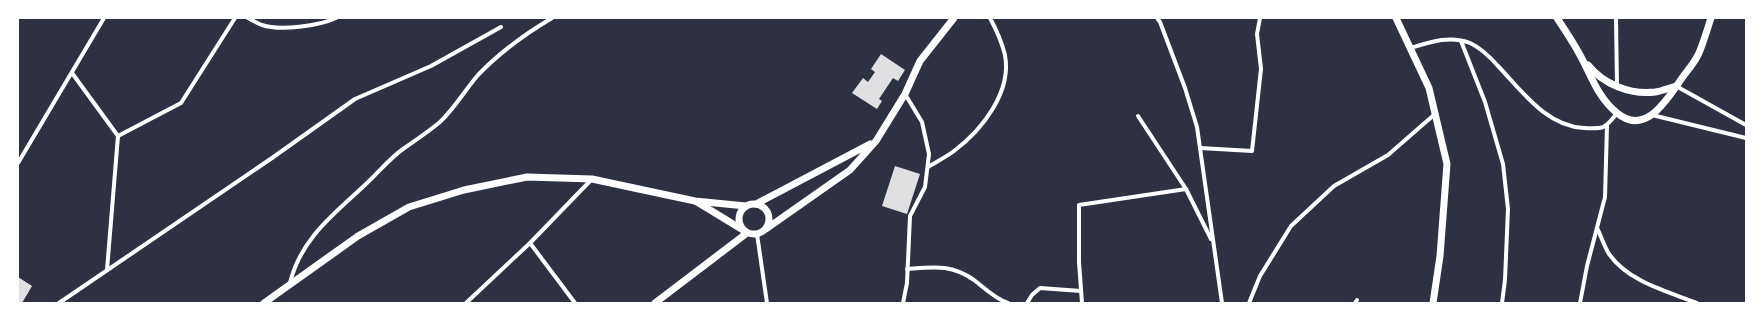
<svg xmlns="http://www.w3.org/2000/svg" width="1764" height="321" viewBox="0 0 1764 321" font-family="'Times New Roman',serif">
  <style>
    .building { fill: #e0e0e3 }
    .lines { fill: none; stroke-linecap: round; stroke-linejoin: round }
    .minor { stroke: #fff; stroke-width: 4 }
    .tertiary { stroke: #fff; stroke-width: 7 }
  </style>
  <rect width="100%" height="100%" fill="#2d3142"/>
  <!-- building -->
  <g class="building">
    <polygon points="881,54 905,70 898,81 893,78 879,99 882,101 877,109 852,93 863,78 868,82 875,72 871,69"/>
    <polygon points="895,166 920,174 907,214 882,206"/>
    <polygon points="18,277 32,286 22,303 18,303"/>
  </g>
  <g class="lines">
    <!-- minor -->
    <g class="minor">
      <path d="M248,18C252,20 257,23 262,25C280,31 319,26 336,18"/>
      <polyline points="1157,18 1160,22 1185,88 1197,127 1222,303"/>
      <polyline points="1616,18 1617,86"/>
      <polyline points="1461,41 1485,102 1503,164 1508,209 1505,280 1502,303"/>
      <path d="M1411,48C1430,42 1450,35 1470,43C1481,48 1490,57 1498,66C1522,91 1546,126 1584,128C1604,129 1605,129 1617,113"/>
      <polyline points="72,73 118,136 107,270"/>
      <polyline points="1676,86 1746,125"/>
      <polyline points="1652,115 1746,138"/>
      <polyline points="1138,116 1186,189 1211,239"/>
      <polyline points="118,136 181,103 235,18"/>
      <polyline points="1200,148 1252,151 1261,69 1257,34 1260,18"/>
      <polyline points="18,163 104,18"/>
      <path d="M928,167C936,162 946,157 954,151C982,130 1012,92 1005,55C1002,43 996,29 990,18"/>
      <path d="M1597,228C1601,236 1604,246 1609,254C1629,282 1666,291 1697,303"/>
      <polyline points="757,234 767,303"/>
      <polyline points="530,243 575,303"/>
      <path d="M907,269C934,267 951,264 974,280C986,289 994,298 1008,303"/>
      <path d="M290,283C301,238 334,214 366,184C378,173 390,158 403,149C416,140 428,132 440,122C455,108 465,90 478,75C500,52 525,34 552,18"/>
      <polyline points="59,303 272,158 355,99 431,66 501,27"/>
      <polyline points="466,303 530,243 591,180"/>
      <polyline points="903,303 907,283 910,216 925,187 929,154 922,122 905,94"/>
      <polyline points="1027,303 1032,295 1040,288 1081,291"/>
      <polyline points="1082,303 1079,262 1079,205 1186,189"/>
      <polyline points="1249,303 1260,276 1291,226 1334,186 1388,155 1435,114"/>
      <polyline points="1355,303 1357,300"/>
      <polyline points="1580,303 1587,266 1605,197 1607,126"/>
    </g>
    <!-- tertiary -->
    <g class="tertiary">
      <polyline points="1396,18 1429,88 1447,164 1440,256 1433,303"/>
      <path d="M1557,18C1565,30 1573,42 1580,55C1591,75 1598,98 1617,113C1646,137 1668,98 1682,78C1688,70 1695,62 1699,53C1704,41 1707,30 1711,18"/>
      <path d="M1588,65C1603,84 1630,95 1655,92C1662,91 1669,88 1676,86"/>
      <polyline points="697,202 743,230"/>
      <circle cx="754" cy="219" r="15"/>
      <polyline points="756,204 870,144"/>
      <polyline points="766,229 850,170 876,141 905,94 920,61 954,18"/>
      <polyline points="264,303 358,236 409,207 464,190 527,177 592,179 695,201 746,206"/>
      <polyline points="655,303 747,233"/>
    </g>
  </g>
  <!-- border -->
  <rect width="1764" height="321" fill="none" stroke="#ffffff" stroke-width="38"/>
</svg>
